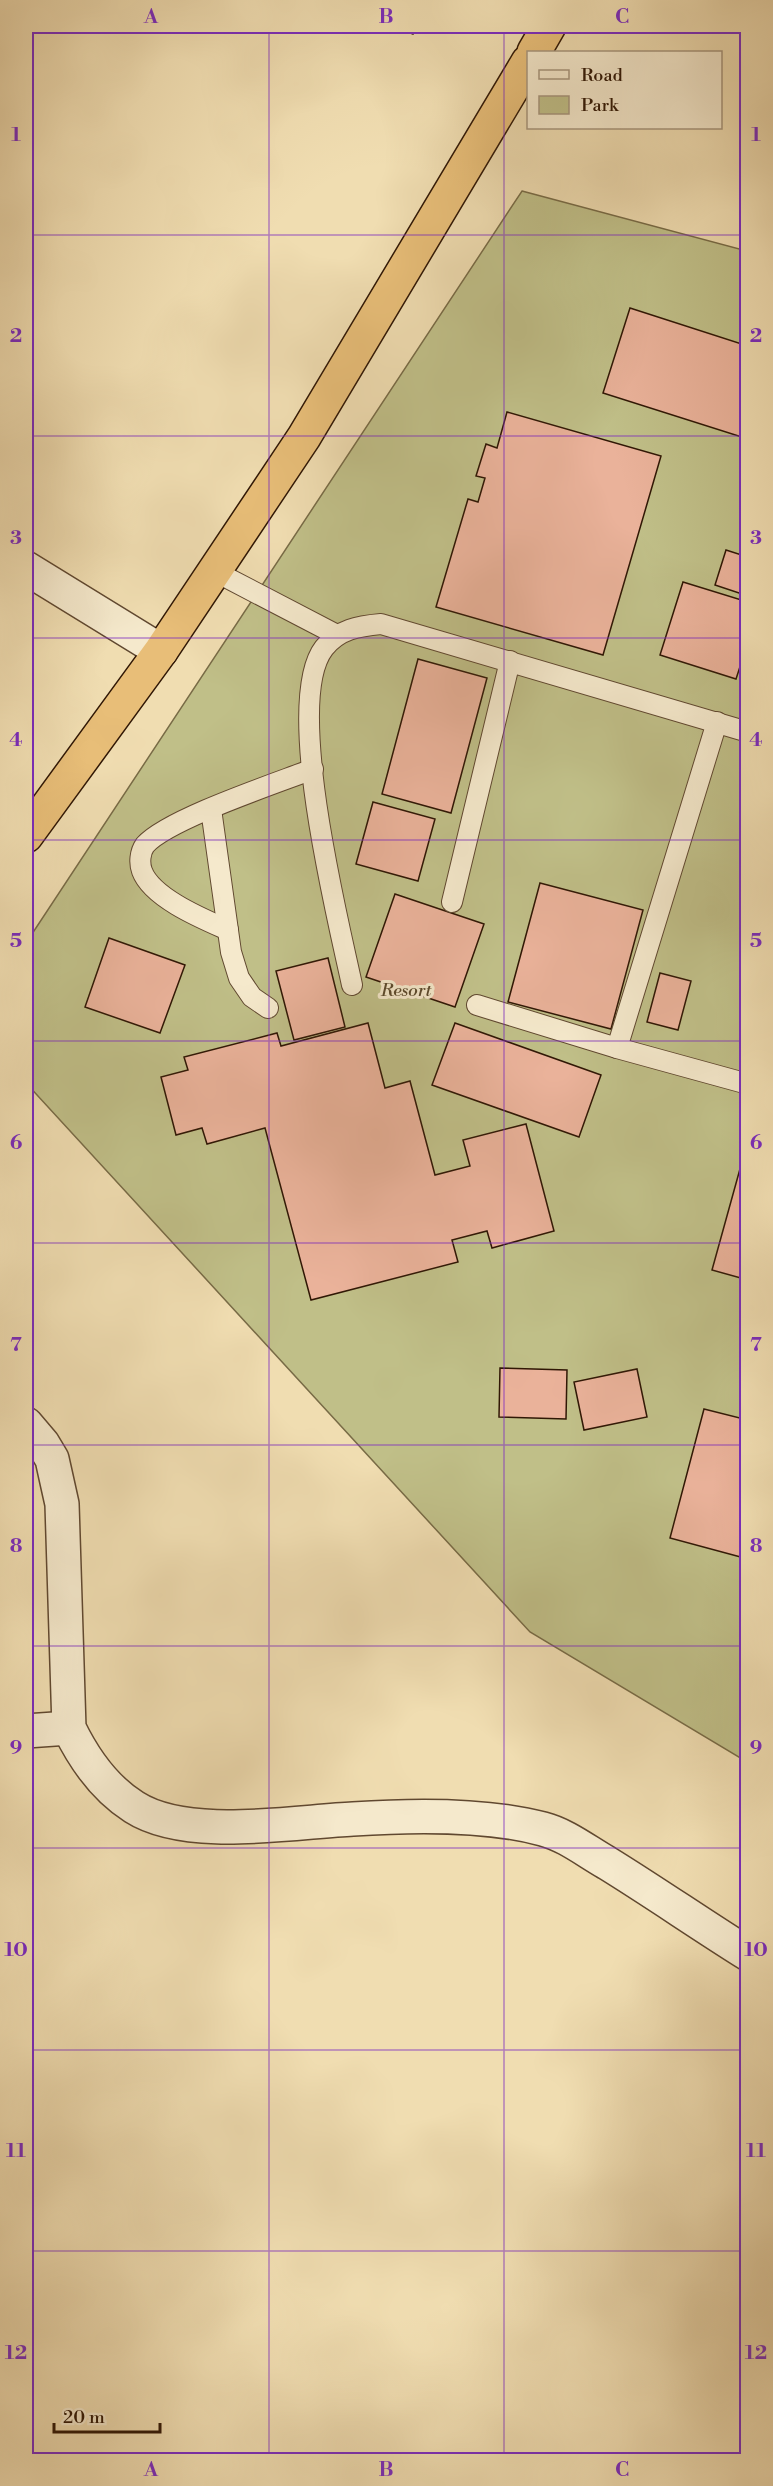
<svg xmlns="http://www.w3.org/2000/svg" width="773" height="2486" viewBox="0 0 773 2486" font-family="'Libre Bodoni',serif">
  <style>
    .green { fill: #c0bf88; stroke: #786b46; stroke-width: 1.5 }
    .building { fill: #eab29a; stroke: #301705; stroke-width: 1.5 }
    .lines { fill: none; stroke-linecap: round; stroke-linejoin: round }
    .lane-casing { stroke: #604830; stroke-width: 22 }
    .street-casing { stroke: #604830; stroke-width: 36 }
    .highway-casing { stroke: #301705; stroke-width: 36 }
    .lane { stroke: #f5e9cc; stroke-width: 20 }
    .street { stroke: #f5e9cc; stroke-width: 33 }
    .highway { stroke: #e8be78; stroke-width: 33 }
    .grid { fill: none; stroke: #7b2cbf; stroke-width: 1.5; stroke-opacity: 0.55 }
    .labels { text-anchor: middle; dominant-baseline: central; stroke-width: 6; stroke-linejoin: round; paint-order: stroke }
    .park-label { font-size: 18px; font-style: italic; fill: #5b492c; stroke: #f5e9cc }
    .neatline { fill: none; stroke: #7b2cbf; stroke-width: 2 }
    .grid-label { font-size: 20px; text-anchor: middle; font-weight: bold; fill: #7b2cbf }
  </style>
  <rect width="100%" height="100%" fill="#f0ddb1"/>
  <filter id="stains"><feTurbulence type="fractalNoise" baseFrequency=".00333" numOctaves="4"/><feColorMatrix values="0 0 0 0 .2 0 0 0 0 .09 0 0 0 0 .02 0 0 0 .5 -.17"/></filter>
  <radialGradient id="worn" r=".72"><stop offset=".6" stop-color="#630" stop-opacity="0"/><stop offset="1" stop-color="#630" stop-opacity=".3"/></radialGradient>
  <!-- green -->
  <polygon class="green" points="522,191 747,251 747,1762 530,1632 26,1083 26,943"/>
  <!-- building -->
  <g class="building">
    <polygon points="393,26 418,26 413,34"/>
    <polygon points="630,308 748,346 748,439 603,393"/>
    <polygon points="507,412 661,456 603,655 436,607 468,499 478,502 485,478 476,476 486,444 497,448"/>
    <polygon points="726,550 748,557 748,596 715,585"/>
    <polygon points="683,582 748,602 748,642 736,679 660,655"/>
    <polygon points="418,659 487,678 451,813 382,794"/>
    <polygon points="373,802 435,819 418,881 356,864"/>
    <polygon points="540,883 643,910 611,1029 508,1002"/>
    <polygon points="395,894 484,924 455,1007 366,977"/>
    <polygon points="109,938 185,965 160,1033 85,1007"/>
    <polygon points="328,958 345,1027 294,1040 276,971"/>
    <polygon points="660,973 691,981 678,1030 647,1022"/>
    <polygon points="368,1023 385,1088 410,1081 435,1175 470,1166 463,1140 526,1124 554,1231 492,1248 487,1231 452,1240 458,1262 311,1300 265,1128 207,1144 202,1128 176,1135 161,1077 188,1070 184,1057 277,1033 281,1046"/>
    <polygon points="455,1023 601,1075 579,1137 432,1085"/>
    <polygon points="748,1140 748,1280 712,1270"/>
    <polygon points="500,1368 567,1370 566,1419 499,1417"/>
    <polygon points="637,1369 647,1417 584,1430 574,1382"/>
    <polygon points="704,1409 748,1420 748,1559 670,1538"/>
  </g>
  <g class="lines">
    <defs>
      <g id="lane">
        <polyline points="214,571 337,635"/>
        <polyline points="717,722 617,1048 748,1084"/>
        <polyline points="211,809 231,952 239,978 252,997 268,1008"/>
        <polyline points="452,902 510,661"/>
        <path d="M228,930C203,919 152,898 142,871C139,863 140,852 145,845C168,819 277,783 313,769"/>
        <path d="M352,985C338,919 283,701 324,648C339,629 359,626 381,624L748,732"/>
        <polyline points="477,1005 617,1048"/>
      </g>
      <g id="street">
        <polyline points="26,568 161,651"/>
        <path d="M26,1424L43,1444L52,1459L62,1504L69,1728C84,1759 104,1788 134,1807C187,1841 292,1822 353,1819C411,1815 487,1814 543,1829C566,1835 586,1851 607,1863C654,1892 700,1924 748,1954"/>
        <polyline points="26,1731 69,1728"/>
      </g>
      <g id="highway">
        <polyline points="534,52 549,26"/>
        <polyline points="26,836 161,651 304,437 528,62"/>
      </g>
    </defs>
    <!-- lane casing -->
    <use href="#lane" class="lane-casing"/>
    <!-- street casing -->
    <use href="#street" class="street-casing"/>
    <!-- highway casing -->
    <use href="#highway" class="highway-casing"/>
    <!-- lane -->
    <use href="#lane" class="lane"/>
    <!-- street -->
    <use href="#street" class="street"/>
    <!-- highway -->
    <use href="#highway" class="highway"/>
  </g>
  <!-- grid -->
  <path class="grid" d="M269,26V2460M504,26V2460M26,235H748M26,436H748M26,638H748M26,840H748M26,1041H748M26,1243H748M26,1445H748M26,1646H748M26,1848H748M26,2050H748M26,2251H748"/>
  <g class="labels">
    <!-- park labels -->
    <g class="park-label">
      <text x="406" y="990">Resort</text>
    </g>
  </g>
  <!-- margin -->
  <rect width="773" height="2486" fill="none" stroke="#f0ddb1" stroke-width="66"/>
  <!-- legend -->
  <rect x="527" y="51" width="195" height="78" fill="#f5e9cc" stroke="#a6957c" stroke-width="1.5"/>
  <rect x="539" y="70" width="30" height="9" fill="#f5e9cc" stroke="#a6957c" stroke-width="1.5"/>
  <text x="581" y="81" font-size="18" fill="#301705">Road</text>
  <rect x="539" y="96" width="30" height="18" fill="#c0bf88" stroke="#a6957c" stroke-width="1.5"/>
  <text x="581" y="111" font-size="18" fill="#301705">Park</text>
  <!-- scale -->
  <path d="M54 2423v9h106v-9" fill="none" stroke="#301705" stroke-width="3"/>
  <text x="63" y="2423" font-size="18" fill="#301705" stroke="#f5e9cc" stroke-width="4.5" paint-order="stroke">20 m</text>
  <rect x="33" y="33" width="707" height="2420" class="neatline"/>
  <g class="grid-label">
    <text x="151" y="23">A</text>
    <text x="386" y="23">B</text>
    <text x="622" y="23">C</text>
    <text x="16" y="141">1</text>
    <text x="756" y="141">1</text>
    <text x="16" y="342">2</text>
    <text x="756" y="342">2</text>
    <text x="16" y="544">3</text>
    <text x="756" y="544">3</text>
    <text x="16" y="746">4</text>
    <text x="756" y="746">4</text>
    <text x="16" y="947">5</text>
    <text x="756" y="947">5</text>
    <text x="16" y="1149">6</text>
    <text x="756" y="1149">6</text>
    <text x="16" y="1351">7</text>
    <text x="756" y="1351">7</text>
    <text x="16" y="1552">8</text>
    <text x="756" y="1552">8</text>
    <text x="16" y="1754">9</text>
    <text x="756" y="1754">9</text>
    <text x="16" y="1956">10</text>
    <text x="756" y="1956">10</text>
    <text x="16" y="2157">11</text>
    <text x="756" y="2157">11</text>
    <text x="16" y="2359">12</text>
    <text x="756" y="2359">12</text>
    <text x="151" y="2476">A</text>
    <text x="386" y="2476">B</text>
    <text x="622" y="2476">C</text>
  </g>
  <rect width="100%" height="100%" filter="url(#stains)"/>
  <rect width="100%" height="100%" fill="url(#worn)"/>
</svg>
